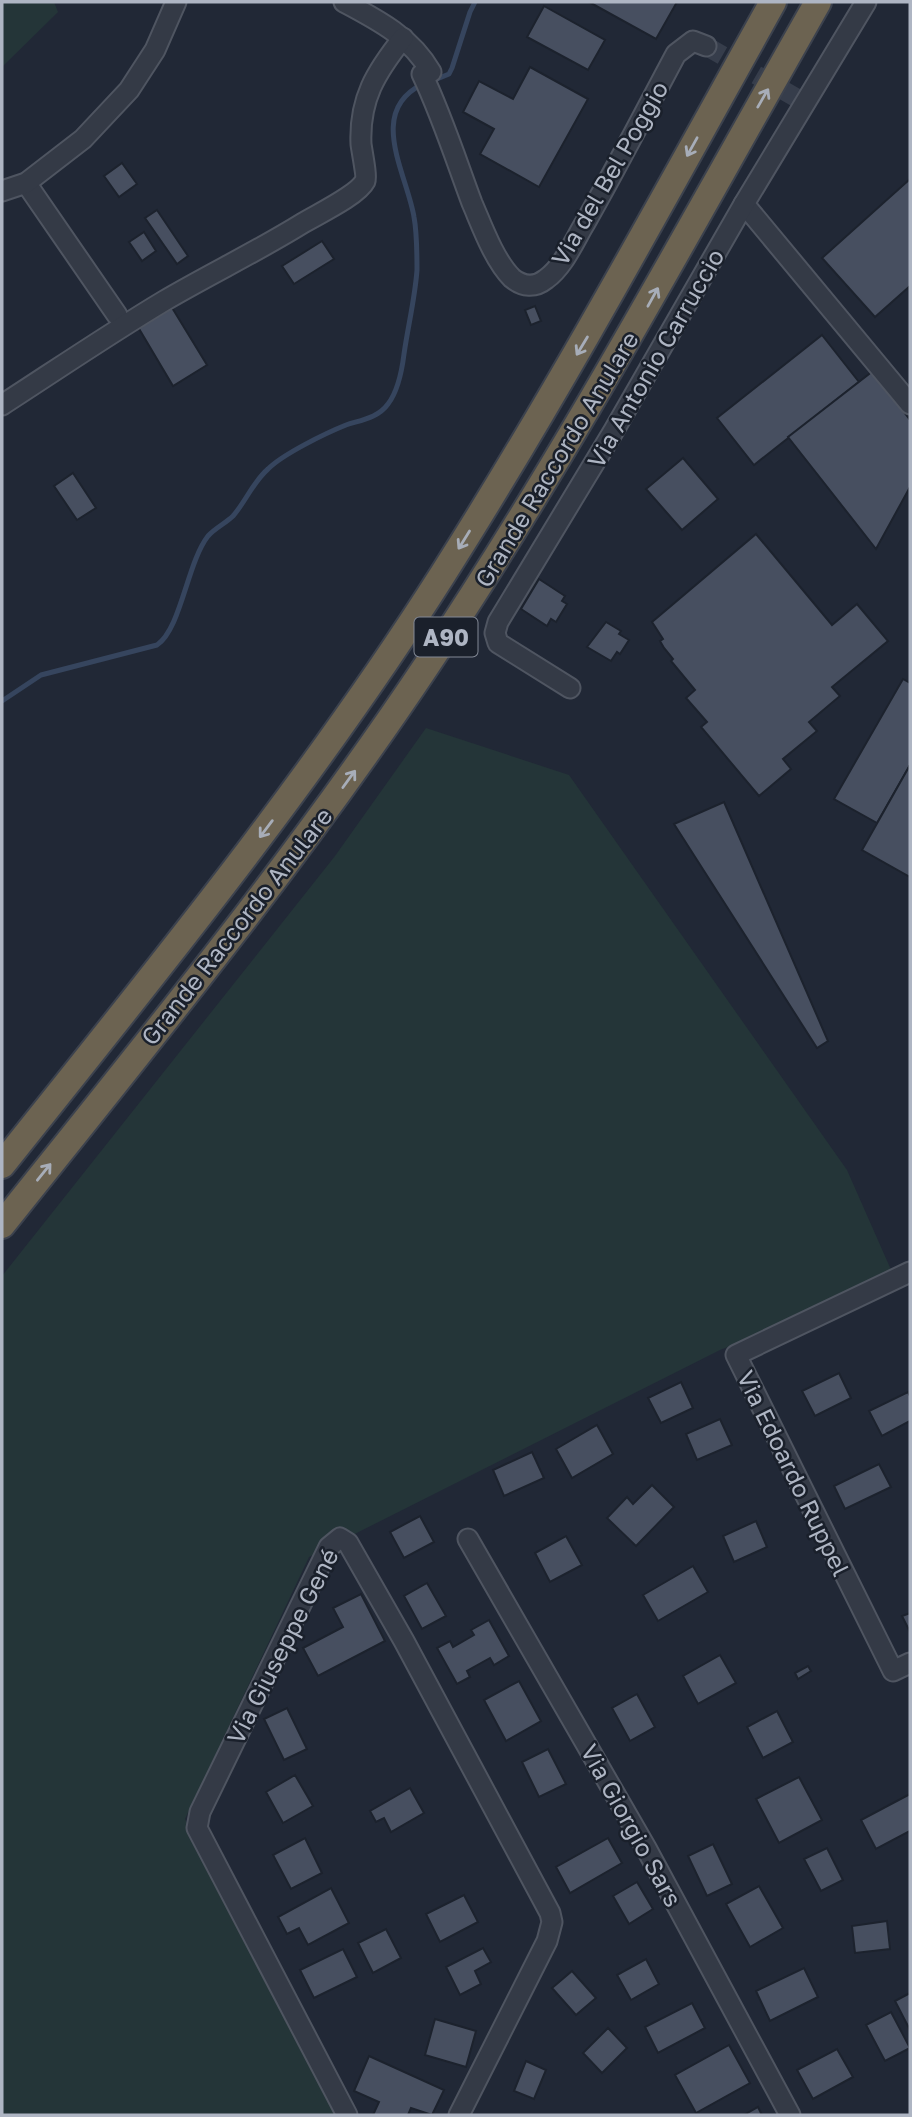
<svg xmlns="http://www.w3.org/2000/svg" width="912" height="2117" viewBox="0 0 912 2117" font-family="'Golos Text',sans-serif">
  <style>
    .green { fill: #243538 }
    .lines { fill: none; stroke-linecap: round; stroke-linejoin: round }
    .stream { stroke: #36455e; stroke-width: 5 }
    .building { fill: #474f60; stroke: #1c222d; stroke-width: 2 }
    .minor-tunnel { stroke: #363d4b; stroke-width: 19; stroke-dasharray: 19 10; stroke-linecap: butt }
    .minor-casing { stroke: #4f5561; stroke-width: 23 }
    .highway-casing { stroke: #3c424e; stroke-width: 30 }
    .minor { stroke: #343a46; stroke-width: 19 }
    .highway { stroke: #6c6351; stroke-width: 26 }
    .oneway { stroke: #a7adb8 }
    .labels { text-anchor: middle; dominant-baseline: central; stroke-width: 5; stroke-linejoin: round; paint-order: stroke }
    .shield { fill: #1a202b; stroke: #828895; stroke-width: 2 }
    .shield-label { font-size: 23px; font-weight: bold; fill: #aeb5c3 }
    .street-label { font-size: 24px; fill: #aeb5c3; stroke: #1a202b }
  </style>
  <rect width="100%" height="100%" fill="#212836"/>
  <!-- green -->
  <g class="green">
    <polygon points="6,2 54,2 58,12 2,67 2,3"/>
    <polygon points="426,728 569,775 847,1170 896,1281 720,1350 309,1557 185,1819 335,2115 2,2115 2,1276 335,856"/>
  </g>
  <g class="lines">
    <!-- stream -->
    <g class="stream">
      <polyline points="432,81 449,74 452,68 470,12 475,2"/>
      <path d="M2,701L41,675L157,645C181,629 187,563 208,536C215,528 226,523 233,516C246,501 253,482 268,469C283,454 326,433 346,425C361,420 378,418 388,404C398,391 402,370 404,354C408,326 415,298 417,270C417,253 417,233 414,217C407,174 366,111 423,84"/>
    </g>
  </g>
  <!-- building -->
  <g class="building">
    <polygon points="589,2 677,2 656,39"/>
    <polygon points="544,6 605,40 588,70 527,37"/>
    <polygon points="530,67 588,99 539,187 480,154 494,129 463,112 479,81 513,99"/>
    <polygon points="122,163 137,184 119,197 104,176"/>
    <polygon points="910,179 910,286 875,317 822,258"/>
    <polygon points="157,210 188,256 177,264 145,218"/>
    <polygon points="144,232 156,251 142,261 129,242"/>
    <polygon points="322,241 334,259 294,284 282,266"/>
    <polygon points="171,306 207,365 173,386 138,327"/>
    <polygon points="535,306 541,321 531,325 525,310"/>
    <polygon points="822,335 859,382 754,465 717,418"/>
    <polygon points="873,371 910,420 910,487 876,549 788,437"/>
    <polygon points="683,458 718,499 682,530 646,489"/>
    <polygon points="73,473 96,508 77,520 54,486"/>
    <polygon points="756,534 832,625 857,604 888,641 832,687 840,696 809,722 817,731 783,759 791,769 759,796 701,727 707,722 686,698 695,690 671,661 673,659 664,648 660,641 663,639 652,622"/>
    <polygon points="539,579 565,596 562,601 567,604 556,622 551,619 547,626 521,609"/>
    <polygon points="606,622 621,631 619,634 629,640 620,654 617,652 611,661 587,647"/>
    <polygon points="903,679 910,683 910,765 877,823 834,799"/>
    <polygon points="910,765 910,877 862,850"/>
    <polygon points="724,802 828,1041 817,1048 674,824"/>
    <polygon points="839,1373 851,1398 815,1416 802,1391"/>
    <polygon points="681,1382 693,1408 661,1423 648,1398"/>
    <polygon points="908,1392 910,1396 910,1421 882,1436 869,1411"/>
    <polygon points="720,1419 732,1445 697,1460 686,1434"/>
    <polygon points="597,1425 613,1454 572,1478 556,1449"/>
    <polygon points="532,1452 544,1478 504,1496 493,1470"/>
    <polygon points="879,1464 891,1487 845,1509 834,1486"/>
    <polygon points="652,1485 674,1507 636,1546 607,1518 627,1497 633,1504"/>
    <polygon points="420,1516 434,1542 404,1558 390,1532"/>
    <polygon points="756,1521 767,1547 734,1562 723,1536"/>
    <polygon points="566,1536 582,1565 550,1582 535,1553"/>
    <polygon points="693,1566 708,1592 658,1621 643,1595"/>
    <polygon points="427,1583 446,1616 422,1629 404,1596"/>
    <polygon points="361,1594 385,1641 318,1676 303,1648 343,1627 333,1608"/>
    <polygon points="910,1613 910,1632 902,1616"/>
    <polygon points="489,1620 509,1656 494,1665 490,1658 467,1671 470,1677 457,1684 437,1648 450,1641 453,1647 474,1635 471,1630"/>
    <polygon points="720,1655 736,1683 698,1704 683,1676"/>
    <polygon points="808,1666 811,1671 798,1679 795,1673"/>
    <polygon points="519,1681 541,1721 506,1741 484,1700"/>
    <polygon points="637,1694 655,1727 630,1741 612,1708"/>
    <polygon points="287,1708 307,1749 284,1760 264,1719"/>
    <polygon points="777,1711 793,1742 763,1758 747,1727"/>
    <polygon points="548,1749 566,1784 539,1797 522,1762"/>
    <polygon points="295,1775 313,1806 283,1823 266,1792"/>
    <polygon points="799,1777 822,1820 779,1843 756,1799"/>
    <polygon points="410,1788 424,1813 391,1832 384,1818 376,1822 370,1811"/>
    <polygon points="910,1794 910,1831 876,1849 861,1820"/>
    <polygon points="305,1838 322,1873 291,1889 273,1855"/>
    <polygon points="608,1838 622,1863 570,1893 556,1867"/>
    <polygon points="713,1844 732,1884 707,1896 688,1856"/>
    <polygon points="827,1848 843,1880 821,1891 804,1859"/>
    <polygon points="637,1882 653,1909 629,1924 613,1896"/>
    <polygon points="759,1886 783,1928 750,1947 726,1904"/>
    <polygon points="331,1888 349,1923 308,1945 299,1928 287,1934 278,1917"/>
    <polygon points="464,1895 478,1922 440,1942 426,1914"/>
    <polygon points="887,1921 890,1949 855,1953 852,1926"/>
    <polygon points="386,1929 401,1958 373,1973 358,1943"/>
    <polygon points="483,1948 491,1962 475,1971 481,1984 460,1995 446,1967"/>
    <polygon points="343,1949 357,1977 314,1998 300,1970"/>
    <polygon points="646,1959 659,1984 631,2000 617,1975"/>
    <polygon points="804,1968 818,1997 770,2021 756,1991"/>
    <polygon points="572,1971 596,1998 576,2015 552,1988"/>
    <polygon points="910,1993 910,2030 895,2001"/>
    <polygon points="692,2003 705,2028 658,2053 645,2027"/>
    <polygon points="891,2012 910,2048 885,2061 866,2025"/>
    <polygon points="435,2019 476,2031 466,2067 425,2055"/>
    <polygon points="608,2028 627,2048 602,2073 583,2053"/>
    <polygon points="729,2045 750,2083 696,2113 675,2075"/>
    <polygon points="837,2049 853,2077 813,2099 797,2070"/>
    <polygon points="369,2056 444,2090 432,2115 411,2108 408,2115 373,2115 379,2102 354,2091"/>
    <polygon points="526,2061 546,2070 534,2099 514,2091"/>
    <polygon points="758,2107 762,2115 744,2115"/>
  </g>
  <g class="lines">
    <!-- minor-tunnel -->
    <polyline class="minor-tunnel" points="706,46 800,100"/>
    <defs>
      <g id="minor">
        <path d="M344,2C378,20 411,37 431,72L422,74C442,116 456,160 472,203C482,226 494,260 512,278C523,287 535,288 546,279C564,266 574,241 585,223C617,167 646,110 676,54L693,41L706,46"/>
        <polyline points="26,183 117,315"/>
        <polyline points="2,191 26,183 83,139 129,90 155,50 176,2"/>
        <polyline points="744,204 910,404"/>
        <path d="M2,405C56,370 109,334 164,301C210,274 258,251 303,223C318,214 358,195 365,181C367,176 362,152 361,144C359,99 376,72 403,38"/>
        <polyline points="570,688 498,643 495,633 498,622 613,432 744,204 866,2"/>
        <polyline points="910,1272 736,1355 893,1671 910,1663"/>
        <polyline points="468,1539 646,1848 790,2115"/>
        <polyline points="347,2115 197,1828 200,1812 329,1547 340,1538 348,1543 404,1641 550,1913 552,1922 547,1941 459,2115"/>
      </g>
      <g id="highway">
        <path d="M2,1165C155,973 311,782 443,574C561,388 666,194 773,2"/>
        <path d="M2,1225C148,1042 297,860 427,665C570,451 691,225 818,2"/>
      </g>
    </defs>
    <!-- minor casing -->
    <use href="#minor" class="minor-casing"/>
    <!-- highway casing -->
    <use href="#highway" class="highway-casing"/>
    <!-- minor -->
    <use href="#minor" class="minor"/>
    <!-- highway -->
    <use href="#highway" class="highway"/>
  </g>
  <!-- one-way arrows -->
  <defs><path id="oneway-shaft" d="M-6 0H5M1.5-3L5.5 0L1.5 3" fill="none" stroke-width="1.6" stroke-linecap="round" stroke-linejoin="round" transform="scale(1.75)"/></defs>
  <g class="oneway">
    <use href="#oneway-shaft" transform="translate(763 98) rotate(-60)"/>
    <use href="#oneway-shaft" transform="translate(692 147) rotate(119)"/>
    <use href="#oneway-shaft" transform="translate(653 297) rotate(-61)"/>
    <use href="#oneway-shaft" transform="translate(582 346) rotate(121)"/>
    <use href="#oneway-shaft" transform="translate(464 540) rotate(122)"/>
    <use href="#oneway-shaft" transform="translate(349 779) rotate(-54)"/>
    <use href="#oneway-shaft" transform="translate(266 829) rotate(127)"/>
    <use href="#oneway-shaft" transform="translate(44 1172) rotate(-51)"/>
  </g>
  <g class="labels">
    <!-- shield labels -->
    <rect class="shield" x="414.5" y="617.5" width="63" height="39" rx="5"/>
    <g class="shield-label">
      <text x="446" y="637">A90</text>
    </g>
    <!-- street labels -->
    <g class="street-label">
      <text transform="translate(609 173) rotate(-60)">Via del Bel Poggio</text>
      <text transform="translate(655 358) rotate(-60)">Via Antonio Carruccio</text>
      <text transform="translate(556 459) rotate(-59)">Grande Raccordo Anulare</text>
      <text transform="translate(236 926) rotate(-52)">Grande Raccordo Anulare</text>
      <text transform="translate(794 1473) rotate(64)">Via Edoardo Ruppel</text>
      <text transform="translate(282 1646) rotate(-63)">Via Giuseppe Gené</text>
      <text transform="translate(632 1825) rotate(61)">Via Giorgio Sars</text>
    </g>
  </g>
  <!-- border -->
  <rect width="912" height="2117" fill="none" stroke="#aeb5c3" stroke-width="7"/>
</svg>
